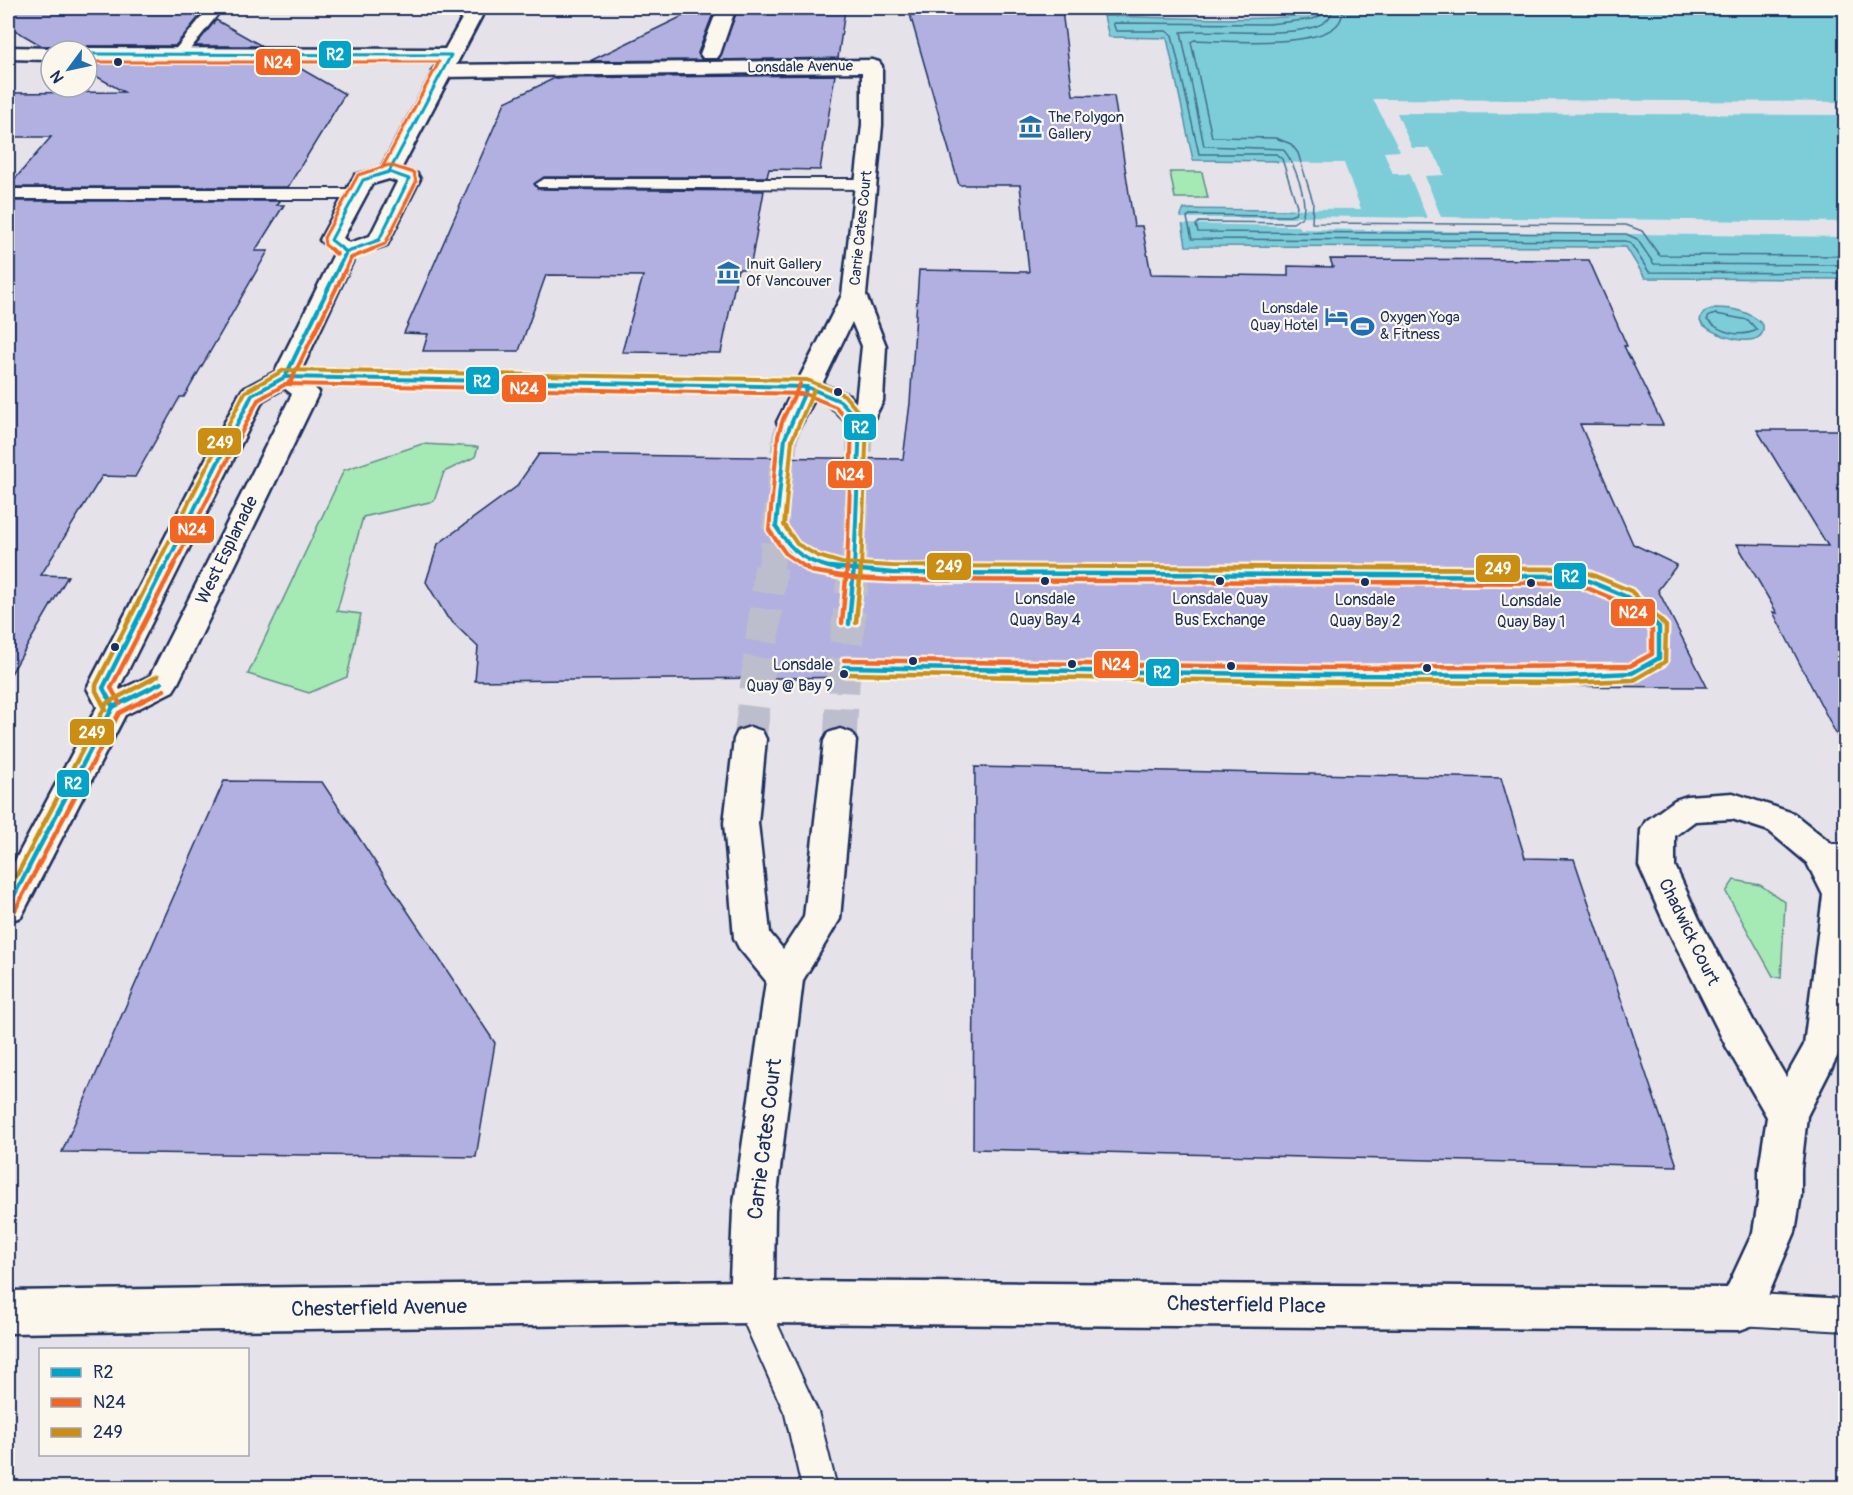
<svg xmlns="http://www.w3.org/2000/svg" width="1853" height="1495" viewBox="0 0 1853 1495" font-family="Pangolin,sans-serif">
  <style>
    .green { fill: #a5e9b4; stroke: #608c89; stroke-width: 1.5 }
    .water { fill: #7dcdd8; stroke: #568ea7; stroke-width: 1.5 }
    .pier { fill: #e5e2e9 }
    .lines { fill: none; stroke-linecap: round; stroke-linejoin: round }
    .shore { stroke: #426e8f; stroke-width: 1.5 }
    .building { fill: #b1b0e1; stroke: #1b2f5e; stroke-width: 1.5 }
    .minor-tunnel-far1 { stroke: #bdbecd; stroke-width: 26; stroke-dasharray: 26 13; stroke-linecap: butt }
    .minor-tunnel { stroke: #bdbecd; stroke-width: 33; stroke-dasharray: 33 16; stroke-linecap: butt }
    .service-casing { stroke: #1b2f5e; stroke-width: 4 }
    .minor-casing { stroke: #1b2f5e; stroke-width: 5 }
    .tertiary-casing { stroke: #1b2f5e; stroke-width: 5 }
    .secondary-casing { stroke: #1b2f5e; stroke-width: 5 }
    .service { fill: #fbf7ec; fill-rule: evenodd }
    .minor { fill: #fbf7ec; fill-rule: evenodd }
    .tertiary { fill: #fbf7ec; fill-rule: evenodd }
    .secondary { fill: #fbf7ec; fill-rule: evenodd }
    .bus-1-far2-casing { stroke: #fbf7ec; stroke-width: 6 }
    .bus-1-far1-casing { stroke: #fbf7ec; stroke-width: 8 }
    .bus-1-casing { stroke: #fbf7ec; stroke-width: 9 }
    .bus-2-far2-casing { stroke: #fbf7ec; stroke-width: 6 }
    .bus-2-far1-casing { stroke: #fbf7ec; stroke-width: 8 }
    .bus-2-casing { stroke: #fbf7ec; stroke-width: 9 }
    .bus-3-far1-casing { stroke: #fbf7ec; stroke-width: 8 }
    .bus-3-casing { stroke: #fbf7ec; stroke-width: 9 }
    .bus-1-far2 { stroke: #01a3c8; stroke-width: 3 }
    .bus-1-far1 { stroke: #01a3c8; stroke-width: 4 }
    .bus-1 { stroke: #01a3c8; stroke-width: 4.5 }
    .bus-2-far2 { stroke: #f26522; stroke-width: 3 }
    .bus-2-far1 { stroke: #f26522; stroke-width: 4 }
    .bus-2 { stroke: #f26522; stroke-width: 4.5 }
    .bus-3-far1 { stroke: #cb8e13; stroke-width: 4 }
    .bus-3 { stroke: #cb8e13; stroke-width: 4.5 }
    .bus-dot { fill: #1b2f5e; stroke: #fbf7ec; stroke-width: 2 }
    .labels { text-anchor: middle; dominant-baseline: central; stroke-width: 4.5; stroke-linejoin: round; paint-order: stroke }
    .far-street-label { font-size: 15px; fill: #1b2f5e; stroke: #fbf7ec }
    .far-poi-label { font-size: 15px; fill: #1b2f5e; stroke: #fbf7ec; text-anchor: start }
    .bus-label { font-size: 16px; fill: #1b2f5e; stroke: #fbf7ec }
    .street-label { font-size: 18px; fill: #1b2f5e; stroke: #fbf7ec }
    .near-street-label { font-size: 21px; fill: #1b2f5e; stroke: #fbf7ec }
    .line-badge { stroke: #fbf7ec; stroke-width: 2 }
    .badge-label { font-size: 16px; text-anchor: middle; font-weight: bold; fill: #fff }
  </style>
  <rect width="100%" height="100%" fill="#e5e2e9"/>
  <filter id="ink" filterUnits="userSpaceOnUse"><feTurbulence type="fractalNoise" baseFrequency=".0167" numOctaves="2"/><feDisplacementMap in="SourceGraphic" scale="12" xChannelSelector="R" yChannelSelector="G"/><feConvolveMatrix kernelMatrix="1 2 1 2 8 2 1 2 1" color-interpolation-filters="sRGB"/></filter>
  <g filter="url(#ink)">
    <!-- green -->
    <g class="green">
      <polygon points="1170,172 1202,172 1208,198 1175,198"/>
      <polygon points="422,444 478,447 475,457 444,472 434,501 363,517 337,611 361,614 347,677 309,693 248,674 344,470"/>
      <polygon points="1734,880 1760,885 1785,902 1781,978 1773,976 1726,892"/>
    </g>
    <!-- water -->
    <g class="water">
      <path d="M1324,8H1845V279L1645,278L1626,247L1186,246L1181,215L1184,209L1291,210L1277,161L1193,160L1167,38L1109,37L1104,16C1143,16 1300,26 1324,8Z"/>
      <path d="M1715,308C1733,308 1750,311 1763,325C1767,353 1711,337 1700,321L1701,316L1706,311Z"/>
    </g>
    <!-- pier -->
    <g class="pier">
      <polygon points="1373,99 1845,102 1845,115 1397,113 1412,148 1429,148 1439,162 1444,175 1425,176 1441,217 1845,222 1845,237 1301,229 1299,226 1179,224 1178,218 1296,218 1296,216 1427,218 1409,174 1393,174 1384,152 1400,151"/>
      <polygon points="1191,162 1344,163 1361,209 1181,208 1184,206 1288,207 1274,163"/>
    </g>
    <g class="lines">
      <!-- shore -->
      <g class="shore">
        <polyline points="1327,8 1326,13 1313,19 1269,24 1113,23 1116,31 1166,31 1172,35 1199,154 1276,154 1282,159 1297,206 1295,214 1290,216 1190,215 1187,218 1192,239 1626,241 1631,244 1649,272 1846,273"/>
        <path d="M1334,8C1332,11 1330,18 1327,20C1305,41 1214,28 1181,32L1204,146L1283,149C1294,162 1309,201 1302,217L1293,223L1199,222L1196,225L1198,232L1626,234L1637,239L1654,264L1846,265"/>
        <path d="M1343,8C1343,14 1342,20 1337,25C1315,48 1226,41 1194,40L1191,42L1212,137L1276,138L1291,144L1298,153L1313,202L1312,223L1626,225L1642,231L1659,255L1846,256"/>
        <path d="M1716,314L1748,320L1757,330C1739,338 1721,333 1707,320L1709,316Z"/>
      </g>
    </g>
    <!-- building -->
    <g class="building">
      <polygon points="8,8 194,8 203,12 175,46 87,46 78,51 60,51 52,46 42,46 8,26"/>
      <polygon points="798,10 845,10 838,58 718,60 736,14 798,14"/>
      <polygon points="909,11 1062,11 1073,95 1114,96 1134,226 1142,226 1151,274 1288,276 1288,266 1333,267 1330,259 1589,260 1627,346 1624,346 1663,425 1580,424 1633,544 1677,565 1658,590 1707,687 1496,686 967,676 475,681 478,647 447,617 426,582 438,544 516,487 539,454 903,459 910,403 919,270 1029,272 1020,185 959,185"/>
      <polygon points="687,14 713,14 698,53 702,60 590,61"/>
      <polygon points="216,20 262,46 195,46"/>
      <polygon points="87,62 291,63 345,94 288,187 8,187 51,137 8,137 8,93 124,92 87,71"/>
      <polygon points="835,75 820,170 769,169 767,177 544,177 534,184 538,189 764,191 750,269 738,269 721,353 622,352 643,276 546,275 519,351 423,351 428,334 404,333 505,102 555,78"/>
      <polygon points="8,201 280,201 277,205 284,205 255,251 268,251 184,397 180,397 135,477 102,476 41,575 68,576 8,679"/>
      <polygon points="1757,430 1845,430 1845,751 1773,612 1777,613 1737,544 1828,546"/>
      <polygon points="975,767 1501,778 1525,858 1574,859 1677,1166 973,1149"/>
      <polygon points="224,781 322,782 495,1043 476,1157 62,1152"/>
    </g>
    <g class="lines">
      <!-- minor-tunnel-far1 -->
      <g class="minor-tunnel-far1">
        <polyline points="771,569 785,438 790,422"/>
        <polyline points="854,569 860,422"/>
      </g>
      <!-- minor-tunnel -->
      <g class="minor-tunnel">
        <polyline points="750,739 771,567"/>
        <polyline points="840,741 844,667 854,567"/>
      </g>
      <defs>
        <g id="service">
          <polygon points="209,8 223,8 183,58 173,58 171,55 173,52"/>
          <polygon points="544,179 867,179 875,184 867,189 538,187 536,184"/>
          <polygon points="8,189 356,189 364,194 356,199 8,199"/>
          <polygon points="1820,844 1846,844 1846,864 1820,864 1811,861 1807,854 1811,847"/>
          <polygon points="751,1287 762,1291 818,1412 837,1488 802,1488 785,1414 735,1302 740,1291"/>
          <polygon points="1740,1293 1846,1299 1846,1331 1740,1325 1729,1320 1724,1309 1729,1298"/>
        </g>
        <g id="minor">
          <polygon points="715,8 733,8 734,13 720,54 717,58 703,58 700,54 716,13"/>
          <path d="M872,60L879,62L882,66V125L866,295L886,346L883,401L869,428C850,433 846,420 832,408C828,404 820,402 814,400L799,428L790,430L781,428L777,422L791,394L285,385L276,382L272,377L276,372L285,369L799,379L842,295L862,125V72L442,77L435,75L432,71L435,67L442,65ZM852,322L862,346L856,403L849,395L822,384Z"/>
          <path d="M750,727L762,731L766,739L758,823L770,933L783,949L804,917L824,741L828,733L840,729L852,733L856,741L840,919L803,980L775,1210L774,1281L1727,1288L1753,1232L1759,1195V1169L1767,1117L1726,1046L1663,920L1639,866L1641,830L1646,821L1675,800L1687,796L1733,793L1793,813L1832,844L1846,869V1019L1842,1047L1807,1116L1801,1169V1195L1795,1232L1756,1324L1740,1330L751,1323L735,1317L729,1302L733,1210L766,981L739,948L734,938L724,823L734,739L738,731ZM1732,819L1769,831L1807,863L1823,895L1804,1045L1786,1077L1754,1022L1699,919L1675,866V836L1695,821Z"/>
        </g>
        <polygon id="tertiary" points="751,1281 767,1287 773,1302 767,1317 751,1323 8,1333 8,1291"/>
        <g id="secondary">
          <path d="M468,8H486L401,169L417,174L420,179L387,245L355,256L299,375L319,392L178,683L173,691L125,715L21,917L8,921V874L97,707L87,688L239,395L243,389L275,372L334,254L320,240L352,180L355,175L381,168L439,61L87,60V51H80L87,48L445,49ZM389,179L397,182L370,236L349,243L343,238L372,184ZM284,388L292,394L150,676L120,690L119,688L263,400Z"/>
          <polygon points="8,47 51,48 58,51 51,51 51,60 8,59"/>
        </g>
      </defs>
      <!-- service casing -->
      <use href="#service" class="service-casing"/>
      <!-- minor casing -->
      <use href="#minor" class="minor-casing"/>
      <!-- tertiary casing -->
      <use href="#tertiary" class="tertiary-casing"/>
      <!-- secondary casing -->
      <use href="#secondary" class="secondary-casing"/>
      <!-- service -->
      <use href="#service" class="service"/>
      <!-- minor -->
      <use href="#minor" class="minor"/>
      <!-- tertiary -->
      <use href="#tertiary" class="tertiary"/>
      <!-- secondary -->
      <use href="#secondary" class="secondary"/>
      <defs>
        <g id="bus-1-far2">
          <polyline points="87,54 451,55 389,172"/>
          <polyline points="344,250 331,240 363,180 389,172 409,179 379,240 351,250"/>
        </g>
        <g id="bus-1-far1">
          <polyline points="342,249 346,252 355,249"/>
          <polyline points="285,377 807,387 840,401 860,422 854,569"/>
          <path d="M807,387L785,438L776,527C793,553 806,563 838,569"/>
          <polyline points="164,569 252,395 285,377 346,252"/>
        </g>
        <g id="bus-1">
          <polyline points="830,567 892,573 1577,576 1627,597 1659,627 1659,658 1632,673 1566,676 1327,675 844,667"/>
          <polyline points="849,624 854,567"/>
          <polyline points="113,707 103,688 164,567"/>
          <polyline points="8,907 113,707 161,683"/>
        </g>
        <g id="bus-2-far2">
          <polyline points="87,62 439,62 382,168"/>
          <polyline points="332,250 325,245 324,238 358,175 389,165 414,173 416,182 385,244 370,250"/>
        </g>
        <g id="bus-2-far1">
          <polyline points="330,249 337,254"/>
          <polyline points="285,384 805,394 836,407 852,425 847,569"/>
          <polyline points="800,384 783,419 778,436 769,530 786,554 808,569"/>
          <polyline points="172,569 258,400 291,381 351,258 373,249"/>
        </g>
        <g id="bus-2">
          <polyline points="806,567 811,571 853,578 892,580 1575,583 1623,603 1652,630 1652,654 1630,666 1327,668 844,660"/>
          <polyline points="842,623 847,567"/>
          <polyline points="120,704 111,688 173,567"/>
          <polyline points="15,910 119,713 164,690"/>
        </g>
        <g id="bus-3-far1">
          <polyline points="814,390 792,440 784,525 797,544 818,556 842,563 892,566 1558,569"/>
          <polyline points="155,569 245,392 284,370 807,380 844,395 867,422 861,569"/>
        </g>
        <g id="bus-3">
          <polyline points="856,623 861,567"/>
          <polyline points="844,674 1327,682 1566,683 1634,680 1665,662 1666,626 1631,591 1578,569 1215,567"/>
          <polyline points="106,710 96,691 96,685 156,567"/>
          <polyline points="8,892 107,703 158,676"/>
        </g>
      </defs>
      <!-- bus-1-far2 casing -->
      <use href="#bus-1-far2" class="bus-1-far2-casing"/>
      <!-- bus-1-far1 casing -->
      <use href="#bus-1-far1" class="bus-1-far1-casing"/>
      <!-- bus-1 casing -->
      <use href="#bus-1" class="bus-1-casing"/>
      <!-- bus-2-far2 casing -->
      <use href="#bus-2-far2" class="bus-2-far2-casing"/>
      <!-- bus-2-far1 casing -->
      <use href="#bus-2-far1" class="bus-2-far1-casing"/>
      <!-- bus-2 casing -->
      <use href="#bus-2" class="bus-2-casing"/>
      <!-- bus-3-far1 casing -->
      <use href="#bus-3-far1" class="bus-3-far1-casing"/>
      <!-- bus-3 casing -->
      <use href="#bus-3" class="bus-3-casing"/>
      <!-- bus-1-far2 -->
      <use href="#bus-1-far2" class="bus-1-far2"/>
      <!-- bus-1-far1 -->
      <use href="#bus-1-far1" class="bus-1-far1"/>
      <!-- bus-1 -->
      <use href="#bus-1" class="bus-1"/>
      <!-- bus-2-far2 -->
      <use href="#bus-2-far2" class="bus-2-far2"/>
      <!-- bus-2-far1 -->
      <use href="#bus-2-far1" class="bus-2-far1"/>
      <!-- bus-2 -->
      <use href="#bus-2" class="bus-2"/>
      <!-- bus-3-far1 -->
      <use href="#bus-3-far1" class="bus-3-far1"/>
      <!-- bus-3 -->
      <use href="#bus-3" class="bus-3"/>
    </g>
  </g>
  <!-- icons -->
  <defs>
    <symbol id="museum-bare" viewBox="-9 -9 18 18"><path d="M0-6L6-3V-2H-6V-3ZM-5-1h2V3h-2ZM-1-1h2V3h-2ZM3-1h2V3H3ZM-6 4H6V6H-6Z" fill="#1f6fb2" stroke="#fbf7ec" stroke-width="2.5" paint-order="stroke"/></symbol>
    <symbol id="hotel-bare" viewBox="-9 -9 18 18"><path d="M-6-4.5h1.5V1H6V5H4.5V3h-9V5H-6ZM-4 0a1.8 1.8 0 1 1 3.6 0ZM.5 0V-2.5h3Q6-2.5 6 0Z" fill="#1f6fb2" stroke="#fbf7ec" stroke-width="2.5" paint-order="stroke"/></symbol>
    <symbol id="stadium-bare" viewBox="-9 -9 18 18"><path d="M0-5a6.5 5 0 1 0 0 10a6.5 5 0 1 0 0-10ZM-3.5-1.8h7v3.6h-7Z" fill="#1f6fb2" stroke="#fbf7ec" stroke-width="2.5" paint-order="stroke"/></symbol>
  </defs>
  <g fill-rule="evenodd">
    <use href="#museum-bare" x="1014" y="110" width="33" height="33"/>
    <use href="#museum-bare" x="712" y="256" width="33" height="33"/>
    <use href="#hotel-bare" x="1320" y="300" width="33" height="33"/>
    <use href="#stadium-bare" x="1346" y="310" width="33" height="33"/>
  </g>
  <!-- markers -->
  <g class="bus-dot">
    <circle cx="118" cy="62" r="5"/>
    <circle cx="838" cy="392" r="5"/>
    <circle cx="1045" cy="581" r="5"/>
    <circle cx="1220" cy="581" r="5"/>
    <circle cx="1365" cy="582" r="5"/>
    <circle cx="1531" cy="583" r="5"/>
    <circle cx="115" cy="647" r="5"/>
    <circle cx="913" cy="661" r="5"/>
    <circle cx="1072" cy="664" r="5"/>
    <circle cx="1231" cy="666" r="5"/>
    <circle cx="1427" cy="668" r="5"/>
    <circle cx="844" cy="674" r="5"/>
  </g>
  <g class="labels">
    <!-- far-street labels -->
    <g class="far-street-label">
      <text transform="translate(800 67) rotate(-1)">Lonsdale Avenue</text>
      <text transform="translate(861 228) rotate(-84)">Carrie Cates Court</text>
    </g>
    <!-- far-poi labels -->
    <g class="far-poi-label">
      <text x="1048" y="117">The Polygon<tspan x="1048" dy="17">Gallery</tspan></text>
      <text x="746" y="264">Inuit Gallery<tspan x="746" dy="17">Of Vancouver</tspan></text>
      <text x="1318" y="308" text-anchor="end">Lonsdale<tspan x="1318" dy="17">Quay Hotel</tspan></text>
      <text x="1380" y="317">Oxygen Yoga<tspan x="1380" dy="17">&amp; Fitness</tspan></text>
    </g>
    <!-- bus labels -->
    <g class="bus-label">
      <text x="1045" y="599">Lonsdale<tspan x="1045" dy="21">Quay Bay 4</tspan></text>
      <text x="1220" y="599">Lonsdale Quay<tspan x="1220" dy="21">Bus Exchange</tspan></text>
      <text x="1365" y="600">Lonsdale<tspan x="1365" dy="21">Quay Bay 2</tspan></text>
      <text x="1531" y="601">Lonsdale<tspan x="1531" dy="21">Quay Bay 1</tspan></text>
      <text x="833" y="665" text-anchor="end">Lonsdale<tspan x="833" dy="21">Quay @ Bay 9</tspan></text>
    </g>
    <!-- street labels -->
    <g class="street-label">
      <text transform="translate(227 550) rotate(-64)">West Esplanade</text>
      <text transform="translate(1689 932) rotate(64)">Chadwick Court</text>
    </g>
    <!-- near-street labels -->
    <g class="near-street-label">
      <text transform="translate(765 1139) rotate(-83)">Carrie Cates Court</text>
      <text transform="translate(1246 1305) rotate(1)">Chesterfield Place</text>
      <text transform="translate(379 1308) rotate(-1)">Chesterfield Avenue</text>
    </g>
  </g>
  <g class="line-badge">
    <rect x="318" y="40" width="34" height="29" rx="6" fill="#01a3c8"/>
    <rect x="255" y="48" width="46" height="28" rx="6" fill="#f26522"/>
    <rect x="465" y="366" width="35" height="29" rx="6" fill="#01a3c8"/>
    <rect x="501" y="374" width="46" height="29" rx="6" fill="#f26522"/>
    <rect x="843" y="413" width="34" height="28" rx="6" fill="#01a3c8"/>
    <rect x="197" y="427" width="45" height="29" rx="6" fill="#cb8e13"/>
    <rect x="827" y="460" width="46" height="29" rx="6" fill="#f26522"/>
    <rect x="169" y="515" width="46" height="29" rx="6" fill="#f26522"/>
    <rect x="926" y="552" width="46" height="29" rx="6" fill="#cb8e13"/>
    <rect x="1475" y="554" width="46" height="29" rx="6" fill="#cb8e13"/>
    <rect x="1553" y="562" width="34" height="28" rx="6" fill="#01a3c8"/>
    <rect x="1610" y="598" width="46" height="29" rx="6" fill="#f26522"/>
    <rect x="1093" y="650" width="46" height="29" rx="6" fill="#f26522"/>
    <rect x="1145" y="658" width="35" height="29" rx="6" fill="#01a3c8"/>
    <rect x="69" y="718" width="46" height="28" rx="6" fill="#cb8e13"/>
    <rect x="56" y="769" width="34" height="29" rx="6" fill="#01a3c8"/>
  </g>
  <g class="badge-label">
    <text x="335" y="60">R2</text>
    <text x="278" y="68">N24</text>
    <text x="482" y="387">R2</text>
    <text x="524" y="394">N24</text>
    <text x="860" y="433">R2</text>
    <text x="220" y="448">249</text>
    <text x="850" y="480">N24</text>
    <text x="192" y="535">N24</text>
    <text x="949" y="572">249</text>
    <text x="1498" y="574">249</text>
    <text x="1570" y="582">R2</text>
    <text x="1633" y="618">N24</text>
    <text x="1116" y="670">N24</text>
    <text x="1162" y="678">R2</text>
    <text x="92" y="738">249</text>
    <text x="73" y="789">R2</text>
  </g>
  <!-- margin -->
  <rect width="1853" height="1495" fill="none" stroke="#fbf7ec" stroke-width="30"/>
  <rect x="15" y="15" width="1823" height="1465" fill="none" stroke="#1b2f5e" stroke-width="2" filter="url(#ink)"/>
  <!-- legend -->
  <rect x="39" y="1348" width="210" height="108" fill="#fbf7ec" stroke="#a1a7b3" stroke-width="1.5"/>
  <rect x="51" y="1368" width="30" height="9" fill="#01a3c8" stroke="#a1a7b3" stroke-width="1.5"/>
  <text x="93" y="1378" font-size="18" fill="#1b2f5e">R2</text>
  <rect x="51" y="1398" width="30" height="9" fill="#f26522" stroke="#a1a7b3" stroke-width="1.5"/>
  <text x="93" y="1408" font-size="18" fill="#1b2f5e">N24</text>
  <rect x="51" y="1428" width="30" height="9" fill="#cb8e13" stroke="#a1a7b3" stroke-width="1.5"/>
  <text x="93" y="1438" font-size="18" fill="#1b2f5e">249</text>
  <!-- north arrow -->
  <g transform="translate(69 69) rotate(237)"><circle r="28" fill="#fbf7ec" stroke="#a1a7b3" stroke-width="1.5"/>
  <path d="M0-4.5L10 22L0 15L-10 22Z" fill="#1f6fb2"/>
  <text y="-9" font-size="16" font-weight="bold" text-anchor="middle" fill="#1b2f5e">N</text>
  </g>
</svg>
